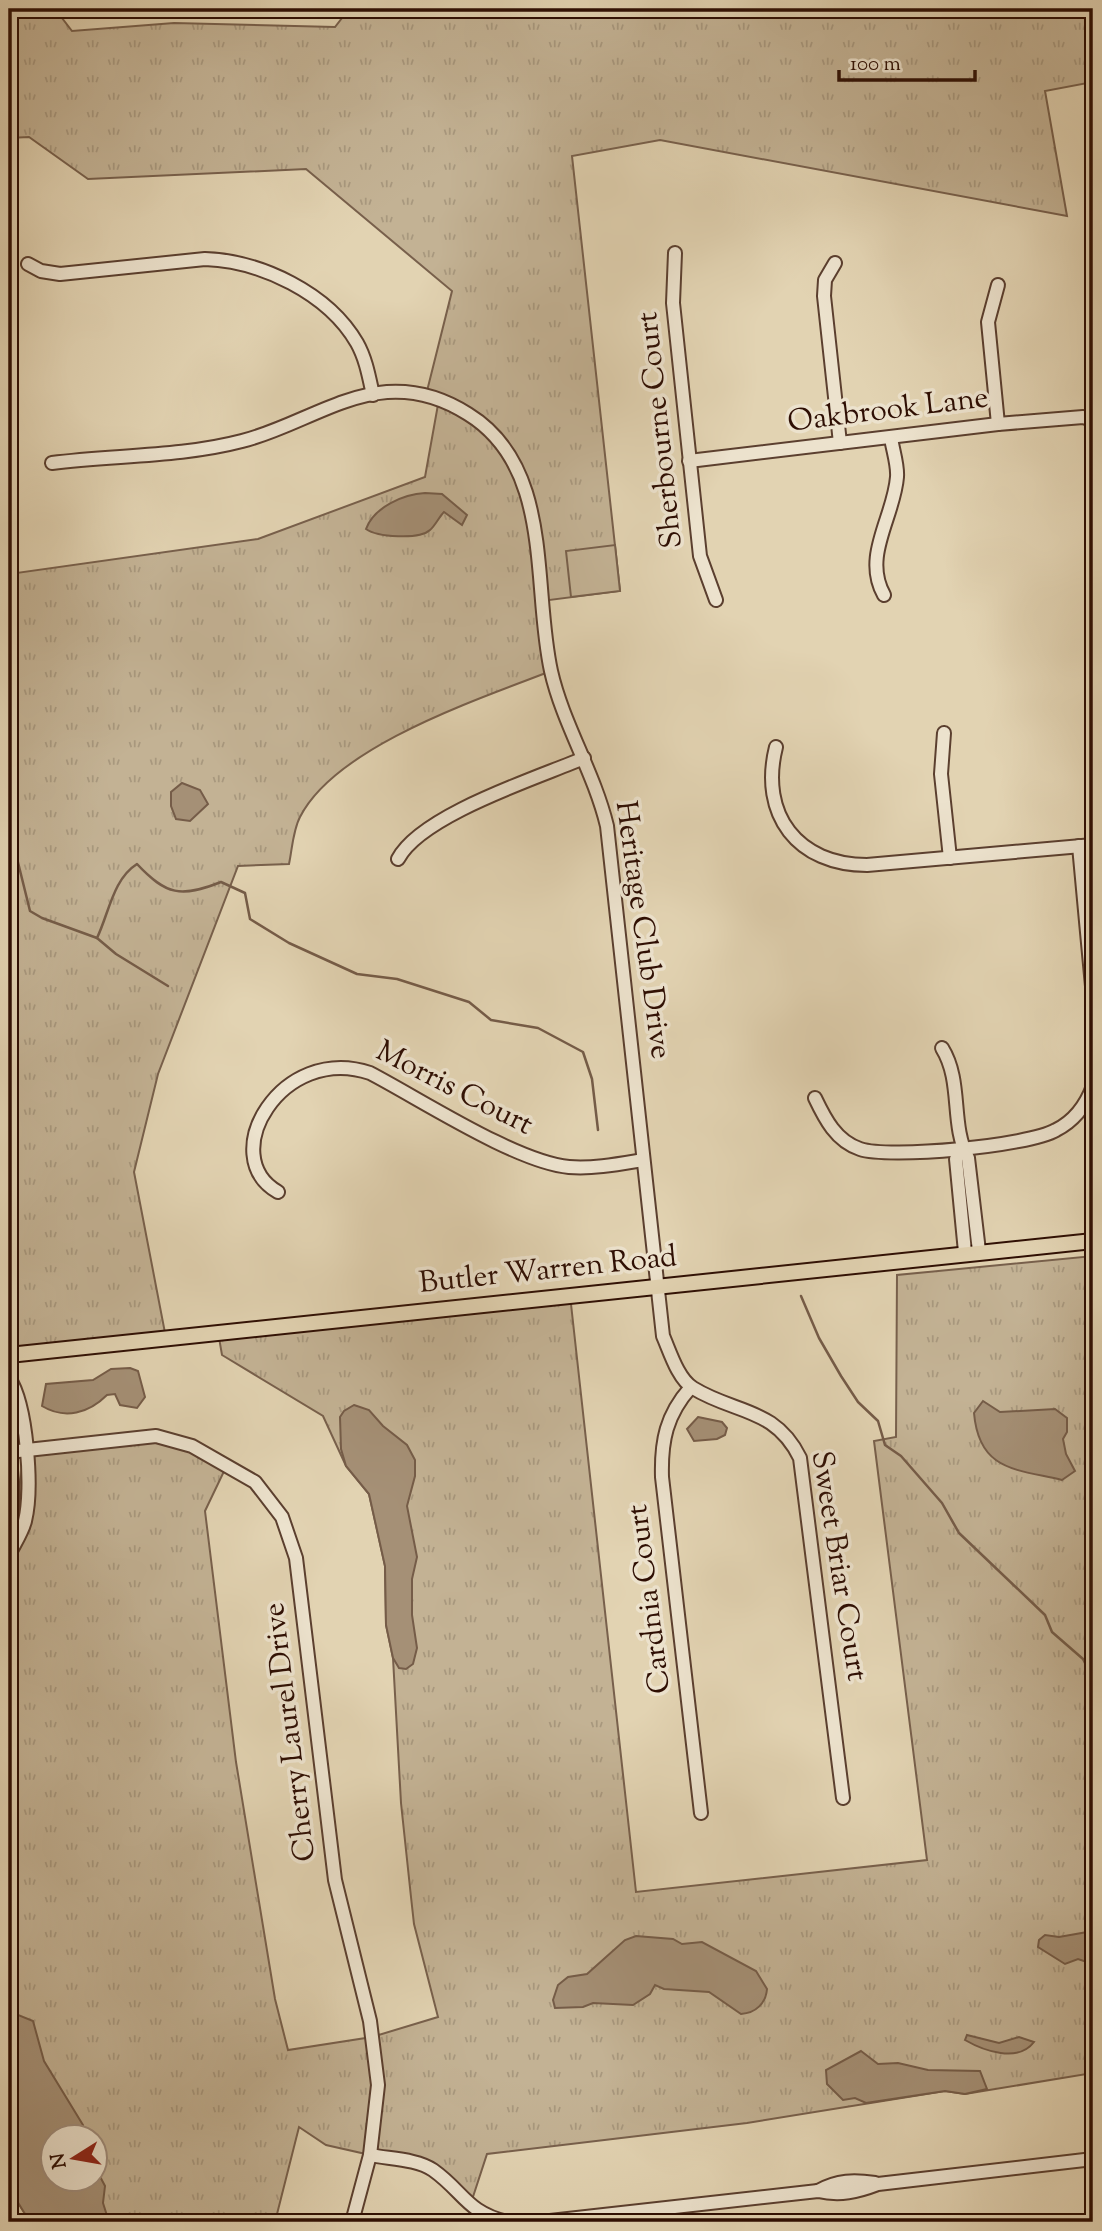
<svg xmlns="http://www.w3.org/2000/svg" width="1102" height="2231" viewBox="0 0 1102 2231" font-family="'Sorts Mill Goudy',serif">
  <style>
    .grass { fill: url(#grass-tufts); stroke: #78604c; stroke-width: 2; fill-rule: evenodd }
    .park { fill: #c3b294; stroke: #78604c; stroke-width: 2 }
    .water { fill: #a59076; stroke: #755c48; stroke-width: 2 }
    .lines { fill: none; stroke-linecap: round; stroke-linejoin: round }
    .stream { stroke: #755c48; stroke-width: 2.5 }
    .minor-casing { stroke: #5b3f2f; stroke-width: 16 }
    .major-casing { stroke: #2e0e03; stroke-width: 18 }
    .minor { stroke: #ece2cd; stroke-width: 12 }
    .major { stroke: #e2d3b2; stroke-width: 14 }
    .labels { text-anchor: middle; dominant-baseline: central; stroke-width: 7; stroke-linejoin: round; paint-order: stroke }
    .street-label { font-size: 30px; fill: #2e0e03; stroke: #ece2cd }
  </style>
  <defs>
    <pattern id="grass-tufts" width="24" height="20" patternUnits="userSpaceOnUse" patternTransform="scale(1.75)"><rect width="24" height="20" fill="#c3b294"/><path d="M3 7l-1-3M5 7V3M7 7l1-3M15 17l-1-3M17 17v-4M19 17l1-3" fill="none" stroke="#a8987e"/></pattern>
  </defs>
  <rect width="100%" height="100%" fill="#e2d3b2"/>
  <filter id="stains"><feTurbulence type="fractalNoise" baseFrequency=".00286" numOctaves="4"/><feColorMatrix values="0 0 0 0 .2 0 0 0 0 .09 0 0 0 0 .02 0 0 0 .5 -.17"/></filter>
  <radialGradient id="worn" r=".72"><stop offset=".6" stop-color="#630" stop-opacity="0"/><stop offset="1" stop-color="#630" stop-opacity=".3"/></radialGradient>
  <!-- grass -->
  <g class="grass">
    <path d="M9,9H55L72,31L174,23L335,27L349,9H1093V82L1045,91L1067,216L660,140L572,156L620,591L541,601L551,671C479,699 336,746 300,817C293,830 292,850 289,864L238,866L158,1074L134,1172L166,1338L9,1355V972L15,946L9,921V574L258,539L425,477L439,399L426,395L452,291L306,169L88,179L29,137L9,138Z"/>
    <path d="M1093,1256V2073L965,2094L945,2091L747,2123L487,2154L470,2206L432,2169L326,2145L299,2127L275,2222H30L9,2188V1555L25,1450L156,1436L227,1465L205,1511L236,1762L275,1999L288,2050L372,2037L438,2017L414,1924L411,1897L401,1803L393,1658L386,1625L385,1566L369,1494L346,1466L323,1416L222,1355L218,1332L570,1295L636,1892L927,1860L874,1441L896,1437L897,1275ZM52,2136H94V2178H52Z"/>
  </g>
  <!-- park -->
  <polygon class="park" points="615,545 620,591 571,597 566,551"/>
  <!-- water -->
  <g class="water">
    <path d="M425,493L442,494L467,515L462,525L444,512C439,517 435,526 430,530C419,540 377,537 366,529C374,507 404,494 425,493Z"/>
    <polygon points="182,783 200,790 208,804 190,821 176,819 171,806 171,792"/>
    <path d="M130,1368L138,1371L145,1397L137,1408L120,1405L115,1394L107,1395C89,1413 65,1420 42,1406L46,1384L93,1380L111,1369Z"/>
    <path d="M983,1401L1000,1412L1055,1409L1067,1418V1432L1063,1439L1066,1454L1075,1471L1062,1480C1016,1469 979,1471 974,1413Z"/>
    <polygon points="354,1405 369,1410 383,1426 407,1445 415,1460 415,1476 407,1506 417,1557 412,1579 412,1615 417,1648 413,1664 406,1669 399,1668 393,1658 386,1625 385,1566 369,1494 346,1466 341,1449 340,1417 344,1411"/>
    <polygon points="698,1417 722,1422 727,1428 725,1435 717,1439 694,1441 687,1429"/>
    <polygon points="1093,1931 1093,1964 1078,1959 1065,1964 1038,1947 1039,1940 1045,1935 1059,1937"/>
    <path d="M636,1936L673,1939L682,1944L702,1942L756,1971L767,1989C766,2003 756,2013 741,2014L709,1992L664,1989L655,1985L650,1994L633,2005L593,2003L583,2007L555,2008L553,2000L558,1985L568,1977L587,1974L625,1940Z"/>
    <polygon points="9,2003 18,2015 33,2021 44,2061 83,2125 83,2136 52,2136 52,2178 94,2178 95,2167 105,2186 103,2203 109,2222 30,2222 9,2188"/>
    <path d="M967,2035L999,2043L1019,2037L1034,2042C1018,2063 984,2051 965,2040Z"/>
    <polygon points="861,2051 878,2064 898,2063 928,2070 980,2071 987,2089 965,2094 945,2091 866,2103 855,2098 843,2100 827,2084 826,2070"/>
  </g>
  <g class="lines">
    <!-- stream -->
    <g class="stream">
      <polyline points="9,826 30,911 42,918 97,938 116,954 168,986"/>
      <path d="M97,938C109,913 113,879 137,864C166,895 181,898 221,882L245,893L250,919L289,943L357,974L397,979L469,1002L491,1020L538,1028L583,1052L592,1079L598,1130"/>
      <polyline points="801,1296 819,1338 841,1376 858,1402 878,1421 885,1445 901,1456 942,1503 959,1533 1045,1615 1052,1632 1083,1659 1093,1679"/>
    </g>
    <defs>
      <g id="minor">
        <polyline points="675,253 673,303 700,556 716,600"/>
        <polyline points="835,263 825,280 824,296 840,443"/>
        <path d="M28,264L41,271L60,274L205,259C261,261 328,293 357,343C366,359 369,377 373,395"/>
        <polyline points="998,424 988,322 998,285"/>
        <polyline points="689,461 998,424 1083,417 1093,420"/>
        <path d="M52,463C114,455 181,457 242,441C291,429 337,396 387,392C416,390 443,398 468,414C554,467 532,585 551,671C563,724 594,772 607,826L663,1336C670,1352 678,1379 693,1388C735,1414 775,1407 800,1458L843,1798"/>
        <path d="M884,595C862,556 894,517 897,477C898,465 893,451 891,438"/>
        <polyline points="944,733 941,774 950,858"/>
        <path d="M776,747C759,815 798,865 867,865L1093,845"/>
        <polyline points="1079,846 1093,997"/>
        <path d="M398,859C421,815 537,778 584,758"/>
        <path d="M942,1048C963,1082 950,1124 968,1158L979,1251"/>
        <path d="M815,1098C825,1119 836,1141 860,1149C889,1159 1029,1146 1056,1130C1074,1121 1086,1105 1093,1086"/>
        <polyline points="963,1147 956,1159 965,1252"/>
        <path d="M278,1192C215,1156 282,1043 370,1073C420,1099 516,1162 569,1167C593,1169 619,1164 643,1160"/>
        <path d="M691,1387C666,1415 661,1441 662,1477L701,1813"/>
        <polyline points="9,1446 13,1495 10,1548"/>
        <polyline points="9,1452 156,1436 192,1446 255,1482 282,1517 296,1558 335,1880 370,2021 378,2085 370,2155 352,2222"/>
        <path d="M9,1555C14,1544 22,1533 25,1521C33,1489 27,1405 9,1378"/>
        <path d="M370,2155C390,2159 417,2159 433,2170C464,2192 466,2212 507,2222"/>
        <path d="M818,2191C838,2180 854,2180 875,2183"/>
        <path d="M541,2222L818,2191C840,2196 857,2192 878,2184L1093,2159"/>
      </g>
      <polyline id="major" points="9,1355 1093,1241"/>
    </defs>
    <!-- minor casing -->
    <use href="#minor" class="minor-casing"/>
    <!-- major casing -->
    <use href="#major" class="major-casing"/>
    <!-- minor -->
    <use href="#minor" class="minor"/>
    <!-- major -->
    <use href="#major" class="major"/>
  </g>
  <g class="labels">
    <!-- street labels -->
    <g class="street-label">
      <text transform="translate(888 411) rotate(-7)">Oakbrook Lane</text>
      <text transform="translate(661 430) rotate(-96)">Sherbourne Court</text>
      <text transform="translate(642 930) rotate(82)">Heritage Club Drive</text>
      <text transform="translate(454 1089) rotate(27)">Morris Court</text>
      <text transform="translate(548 1271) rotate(-6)">Butler Warren Road</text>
      <text transform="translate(838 1566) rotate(81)">Sweet Briar Court</text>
      <text transform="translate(650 1599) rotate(-97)">Cardnia Court</text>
      <text transform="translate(291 1732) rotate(-97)">Cherry Laurel Drive</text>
    </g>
  </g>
  <!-- margin -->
  <rect width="1102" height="2231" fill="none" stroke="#e2d3b2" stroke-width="35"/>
  <rect x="10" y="10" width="1081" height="2210" fill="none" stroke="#2e0e03" stroke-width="3.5"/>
  <rect x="18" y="18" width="1067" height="2196" fill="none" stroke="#2e0e03" stroke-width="2"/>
  <!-- north arrow -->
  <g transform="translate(74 2158) rotate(259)"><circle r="33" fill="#ece2cd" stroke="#a08d7c" stroke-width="2"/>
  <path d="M0-5L12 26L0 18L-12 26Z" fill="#8f2418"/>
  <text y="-10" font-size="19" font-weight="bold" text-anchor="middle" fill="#2e0e03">N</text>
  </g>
  <!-- scale -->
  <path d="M839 70v10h136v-10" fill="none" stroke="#2e0e03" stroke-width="3.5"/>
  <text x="850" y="70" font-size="21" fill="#2e0e03" stroke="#ece2cd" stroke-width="5" paint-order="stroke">100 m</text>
  <rect width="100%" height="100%" filter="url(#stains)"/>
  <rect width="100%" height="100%" fill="url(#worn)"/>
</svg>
